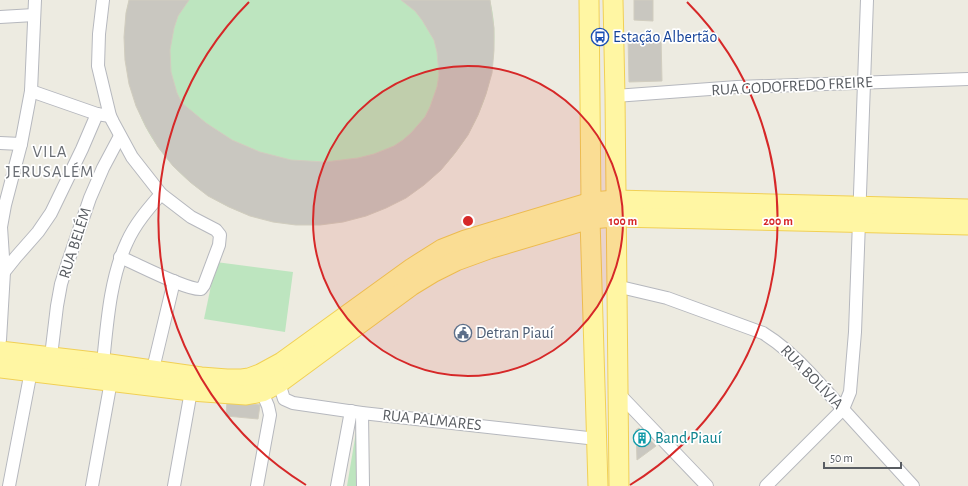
<svg xmlns="http://www.w3.org/2000/svg" width="968" height="486" viewBox="0 0 968 486" font-family="'Alegreya Sans',sans-serif">
  <style>
    .green { fill: #bde5bf }
    .building { fill: #c9c7c0; stroke: #d1cdbf }
    .lines { fill: none; stroke-linecap: round; stroke-linejoin: round }
    .street-casing { stroke: #b6b8be; stroke-width: 14 }
    .primary-casing { stroke: #f1d055; stroke-width: 21 }
    .street { stroke: #fff; stroke-width: 12 }
    .primary { stroke: #fff6a3; stroke-width: 19 }
    .ring { fill: none; stroke: #d62828; stroke-width: 2 }
    .labels { text-anchor: middle; dominant-baseline: central; stroke-width: 3.5; stroke-linejoin: round; paint-order: stroke }
    .transit-label { font-size: 16px; fill: #164399; stroke: #fff; text-anchor: start }
    .street-label { font-size: 16px; fill: #595d62; stroke: #fff }
    .service-label { font-size: 16px; fill: #4e5e75; stroke: #fff; text-anchor: start }
    .culture-label { font-size: 16px; fill: #0d838f; stroke: #fff; text-anchor: start }
    .neighbourhood-label { font-size: 17px; letter-spacing: 1px; fill: #6a6e74; stroke: #fff }
    .centre { fill: #d62828; stroke: #fff; stroke-width: 2 }
    .ring-label { font-size: 12px; text-anchor: middle; font-weight: bold; fill: #d62828; stroke: #fff; stroke-width: 3.5; stroke-linejoin: round; paint-order: stroke }
  </style>
  <rect width="100%" height="100%" fill="#edebe1"/>
  <!-- green -->
  <g class="green">
    <path d="M129,0H490C497,27 495,57 489,84C457,211 305,267 199,189C172,169 148,139 137,107C134,98 134,87 133,78C131,57 129,35 126,13Z"/>
    <polygon points="216,262 293,272 285,332 204,319"/>
    <polygon points="357,426 357,486 347,486"/>
  </g>
  <!-- building -->
  <g class="building">
    <polygon points="129,0 189,0 178,16 174,28 170,50 171,72 177,93 182,103 206,123 232,140 260,152 291,160 325,162 358,158 374,154 394,146 403,140 411,133 425,117 430,107 437,87 439,75 437,52 434,40 422,20 415,11 401,0 490,0 494,28 494,50 492,73 486,94 478,115 468,135 455,153 441,170 424,185 406,198 386,208 366,216 343,222 320,225 296,225 273,222 250,216 229,207 208,196 190,182 173,166 158,147 146,127 136,106 129,84 125,60 124,37 126,13"/>
    <polygon points="634,0 653,0 653,21 634,20"/>
    <polygon points="628,37 661,37 662,81 629,82"/>
    <polygon points="227,401 260,405 258,419 226,416"/>
    <polygon points="639,428 656,446 637,460 636,430"/>
  </g>
  <g class="lines">
    <defs>
      <g id="street">
        <path d="M103,0L99,34L98,66L110,116L113,122L132,157L161,194L191,217L216,230L220,235L219,245L204,285L201,289C186,290 137,264 120,257"/>
        <polyline points="0,17 34,15"/>
        <polyline points="31,91 97,114"/>
        <polyline points="615,96 737,87 968,79"/>
        <polyline points="0,143 21,144"/>
        <polyline points="4,272 16,257 38,232 51,213 82,149 97,114 110,116"/>
        <path d="M616,286L667,298L763,333C781,344 796,358 810,373L913,486"/>
        <polyline points="0,340 4,272 1,227 5,205 21,144 31,91 35,0"/>
        <polyline points="51,356 57,306 61,284 68,262 90,198 103,168 120,136"/>
        <path d="M103,363C107,324 110,278 127,242C135,224 148,209 161,194"/>
        <polyline points="153,369 174,281"/>
        <polyline points="279,383 284,399 293,403 362,413 597,439"/>
        <polyline points="619,394 707,486"/>
        <polyline points="362,413 363,486"/>
        <polyline points="9,486 31,371"/>
        <polyline points="92,486 111,381"/>
        <polyline points="174,486 191,391"/>
        <polyline points="257,486 270,415 268,406 262,392"/>
        <polyline points="337,486 351,411"/>
        <polyline points="766,486 843,409 850,392 855,332 867,0"/>
      </g>
      <g id="primary">
        <polyline points="589,0 591,202 590,219 598,486"/>
        <polyline points="613,0 615,96 619,486"/>
        <polyline points="0,351 103,363 201,377 227,379 242,379 249,378 260,374 282,362 412,268 442,249 465,240 591,202 616,200 968,209"/>
        <polyline points="0,368 191,391 246,395 262,392 279,383 411,286 434,272 456,261 489,249 590,219 616,217 968,225"/>
      </g>
    </defs>
    <!-- street casing -->
    <use href="#street" class="street-casing"/>
    <!-- primary casing -->
    <use href="#primary" class="primary-casing"/>
    <!-- street -->
    <use href="#street" class="street"/>
    <!-- primary -->
    <use href="#primary" class="primary"/>
  </g>
  <!-- distance rings -->
  <circle cx="468" cy="221" r="155" fill="#d62828" fill-opacity=".12"/>
  <g class="ring">
    <circle cx="468" cy="221" r="155"/>
    <path d="M306 485A310 310 0 0 1 249 2M687 2A310 310 0 0 1 630 485"/>
  </g>
  <!-- icons -->
  <defs>
    <symbol id="bus-ring" viewBox="-11 -11 22 22"><circle r="9.5" fill="#fff" stroke="#1a4fb4" stroke-width="1.5"/><path d="M-5-6H5V4H4V6H2V4H-2V6H-4V4H-5ZM-3.5-4V0h7V-4ZM-3.5 1.2v1.5H-2V1.2ZM2 1.2v1.5H3.5V1.2Z" fill="#1a4fb4"/></symbol>
    <symbol id="civic-ring" viewBox="-11 -11 22 22"><circle r="9.5" fill="#fff" stroke="#5c6f8a" stroke-width="1.5"/><path d="M-.6-6.5H3V-4.5H.6V-3L4-1V1h2V6H-6V1h2V-1L-.6-3ZM-1.2 2.5V6h2.4V2.5Z" fill="#5c6f8a"/></symbol>
    <symbol id="building-ring" viewBox="-11 -11 22 22"><circle r="9.5" fill="#fff" stroke="#0f9aa8" stroke-width="1.5"/><path d="M-4-6H4V6H1V3H-1V6H-4ZM-2.5-4.3h1.7v1.8h-1.7ZM.8-4.3h1.7v1.8H.8ZM-2.5-1h1.7V.8h-1.7ZM.8-1h1.7V.8H.8Z" fill="#0f9aa8"/></symbol>
  </defs>
  <g fill-rule="evenodd">
    <use href="#bus-ring" x="590" y="27" width="20" height="20"/>
    <use href="#civic-ring" x="453" y="323" width="20" height="20"/>
    <use href="#building-ring" x="632" y="428" width="20" height="20"/>
  </g>
  <g class="labels">
    <!-- transit labels -->
    <g class="transit-label">
      <text x="613" y="37">Estação Albertão</text>
    </g>
    <!-- street labels -->
    <g class="street-label">
      <text transform="translate(792 86) rotate(-3)">RUA GODOFREDO FREIRE</text>
      <text transform="translate(75 243) rotate(-72)">RUA BELÉM</text>
      <text transform="translate(812 377) rotate(46)">RUA BOLÍVIA</text>
      <text transform="translate(432 420) rotate(6)">RUA PALMARES</text>
    </g>
    <!-- service labels -->
    <g class="service-label">
      <text x="476" y="333">Detran Piauí</text>
    </g>
    <!-- culture labels -->
    <g class="culture-label">
      <text x="655" y="438">Band Piauí</text>
    </g>
    <!-- neighbourhood labels -->
    <g class="neighbourhood-label">
      <text x="50" y="151">VILA<tspan x="50" dy="20">JERUSALÉM</tspan></text>
    </g>
  </g>
  <circle cx="468" cy="221" r="6" class="centre"/>
  <g class="ring-label">
    <text x="623" y="225">100 m</text>
    <text x="778" y="225">200 m</text>
  </g>
  <!-- scale -->
  <path d="M824 462v6h77v-6" fill="none" stroke="#595d62" stroke-width="2"/>
  <text x="830" y="462" font-size="12" fill="#595d62" stroke="#ffffff" stroke-width="3" paint-order="stroke">50 m</text>
</svg>
